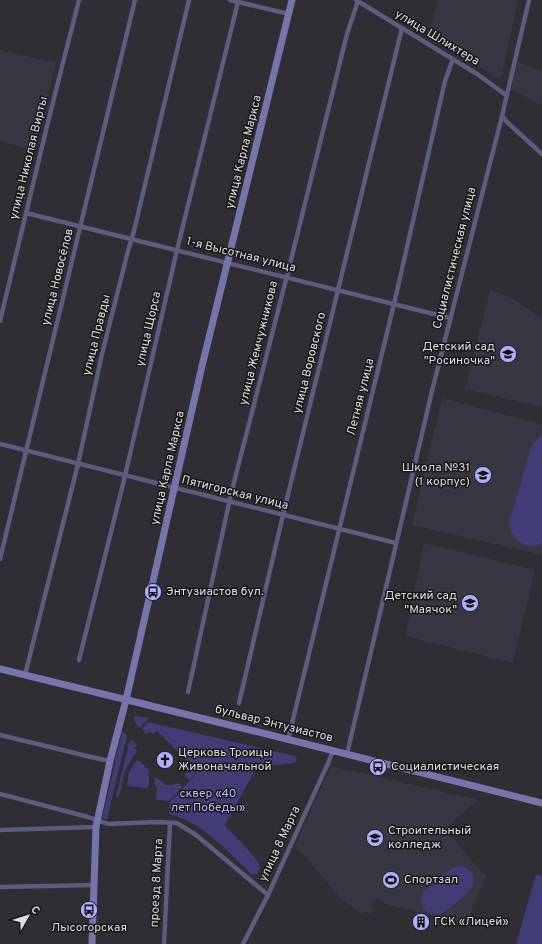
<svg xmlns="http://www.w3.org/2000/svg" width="542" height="944" viewBox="0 0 542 944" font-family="Overpass,sans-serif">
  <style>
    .built { fill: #373743 }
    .green { fill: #413c74 }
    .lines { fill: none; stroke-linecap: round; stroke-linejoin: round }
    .street { stroke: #5d5c7d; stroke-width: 4.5 }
    .secondary { stroke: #7674a8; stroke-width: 7 }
    .labels { text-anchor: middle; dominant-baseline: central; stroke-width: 3; stroke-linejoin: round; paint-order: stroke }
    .street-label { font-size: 12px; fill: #dcdcdf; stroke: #171719 }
    .poi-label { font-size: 12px; fill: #dcdcdf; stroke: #171719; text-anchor: start }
    .park-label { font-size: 12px; fill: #bbbaf8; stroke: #171719 }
  </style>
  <rect width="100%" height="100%" fill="#2e2e34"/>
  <!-- built -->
  <g class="built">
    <polygon points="438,0 518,0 502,76 497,78 428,35"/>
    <polygon points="0,50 56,63 33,150 0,141"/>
    <polygon points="517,62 542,70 542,106 511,89"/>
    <polygon points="490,290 513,299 542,318 542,407 465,389"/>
    <polygon points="442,398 542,425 542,555 412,525"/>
    <polygon points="424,543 535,570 513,663 405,636"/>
    <polygon points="331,766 478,800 445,829 486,877 466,924 386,904 377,897 370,907 374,910 371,915 365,911 362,915 338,896 306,857 295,846"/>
  </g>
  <!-- green -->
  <g class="green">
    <path d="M542,435V543C525,552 510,539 509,522L531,447L534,442Z"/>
    <polygon points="136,716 149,718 139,728 134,720 134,717"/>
    <path d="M148,722L295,756L297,760L295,763L257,767L225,825C231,833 259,858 260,867C260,872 256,874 252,875C228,852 203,822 169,814L170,802L206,763L189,780L185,776L189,766L186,760L157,731L153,734L150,732L146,734L142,729Z"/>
    <polygon points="122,732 125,733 127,736 107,819 106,820 103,818 103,815"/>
    <polygon points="132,740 137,745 134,748 137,750 125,771 119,797 116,796 129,743"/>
    <polygon points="136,761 140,761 149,770 149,786 146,788 127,786 129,772"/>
    <polygon points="155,778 157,778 166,785 172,785 179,783 182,787 169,801 156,800 157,788 154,784"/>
    <path d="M458,866C465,867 470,869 473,876C478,890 452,905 443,913C428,919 417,907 423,892L451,869Z"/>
    <polygon points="536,874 542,876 542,944 516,944"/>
  </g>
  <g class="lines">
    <!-- street -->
    <g class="street">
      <polyline points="230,0 289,14"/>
      <polyline points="356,0 477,74 506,95"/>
      <polyline points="502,116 508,123 542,154"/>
      <polyline points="26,213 450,318"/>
      <polyline points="0,321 50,114 79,0"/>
      <polyline points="0,444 396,543"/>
      <polyline points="0,559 135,0"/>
      <polyline points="79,660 125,476 177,250 238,2"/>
      <polyline points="25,675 78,464 102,354 128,251 134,231 189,0"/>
      <polyline points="188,692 231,494 289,268 347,34 358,1"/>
      <polyline points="239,703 283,515 402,28"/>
      <polyline points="0,735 91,757 110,761"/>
      <polyline points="288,740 394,304 445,81 453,59"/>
      <polyline points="347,754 432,391 502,116 529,0"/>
      <polyline points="0,794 88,817 108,824 157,822 177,823 196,835 268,895"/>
      <polyline points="0,830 96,827"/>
      <polyline points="0,887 94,885"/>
      <polyline points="164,944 170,823"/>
      <polyline points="243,944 268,895 329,761 333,750"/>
    </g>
    <!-- secondary -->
    <g class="secondary">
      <polyline points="0,669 254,731 542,803"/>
      <polyline points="92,944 96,827 110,761 126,700 202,366 292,0"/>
    </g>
  </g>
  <!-- icons -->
  <defs>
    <symbol id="school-disc" viewBox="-11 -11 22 22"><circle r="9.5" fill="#b0aefa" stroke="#171719"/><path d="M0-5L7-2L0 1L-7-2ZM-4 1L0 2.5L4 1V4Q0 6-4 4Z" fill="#111"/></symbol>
    <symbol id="bus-disc" viewBox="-11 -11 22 22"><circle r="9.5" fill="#b0aefa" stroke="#171719"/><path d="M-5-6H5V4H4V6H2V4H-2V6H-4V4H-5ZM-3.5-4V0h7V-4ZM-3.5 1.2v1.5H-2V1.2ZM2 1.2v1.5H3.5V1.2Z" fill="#111"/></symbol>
    <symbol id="church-disc" viewBox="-11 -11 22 22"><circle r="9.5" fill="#b0aefa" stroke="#171719"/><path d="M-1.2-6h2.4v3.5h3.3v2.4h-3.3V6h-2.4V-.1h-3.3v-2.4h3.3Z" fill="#111"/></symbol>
    <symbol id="university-disc" viewBox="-11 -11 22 22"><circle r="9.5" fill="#b0aefa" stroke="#171719"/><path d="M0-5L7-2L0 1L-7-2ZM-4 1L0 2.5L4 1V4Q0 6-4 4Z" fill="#111"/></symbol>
    <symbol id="stadium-disc" viewBox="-11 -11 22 22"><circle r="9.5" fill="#b0aefa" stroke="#171719"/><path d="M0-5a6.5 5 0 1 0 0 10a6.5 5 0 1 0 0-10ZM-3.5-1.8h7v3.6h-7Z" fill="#111"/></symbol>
    <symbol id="building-disc" viewBox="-11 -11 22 22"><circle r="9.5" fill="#b0aefa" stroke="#171719"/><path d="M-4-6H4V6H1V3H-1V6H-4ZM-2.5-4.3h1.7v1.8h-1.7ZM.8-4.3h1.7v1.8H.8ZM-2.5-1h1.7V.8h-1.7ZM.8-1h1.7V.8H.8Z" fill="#111"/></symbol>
  </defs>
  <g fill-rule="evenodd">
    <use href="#school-disc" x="498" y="344" width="20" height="20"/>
    <use href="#school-disc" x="473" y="465" width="20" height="20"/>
    <use href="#bus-disc" x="143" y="582" width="20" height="20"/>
    <use href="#school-disc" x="460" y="593" width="20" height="20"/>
    <use href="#church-disc" x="155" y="750" width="20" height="20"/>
    <use href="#bus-disc" x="368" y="757" width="20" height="20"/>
    <use href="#university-disc" x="365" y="828" width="20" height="20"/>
    <use href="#stadium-disc" x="381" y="870" width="20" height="20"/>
    <use href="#bus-disc" x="79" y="900" width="20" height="20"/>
    <use href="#building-disc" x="411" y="912" width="20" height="20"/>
  </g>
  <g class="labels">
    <!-- street labels -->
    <g class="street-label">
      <text transform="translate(437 38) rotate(31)">улица Шлихтера</text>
      <text transform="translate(244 152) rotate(-76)">улица Карла Маркса</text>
      <text transform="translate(29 158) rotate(-76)">улица Николая Вирты</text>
      <text transform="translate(241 255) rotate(14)">1-я Высотная улица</text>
      <text transform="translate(455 258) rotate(-76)">Социалистическая улица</text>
      <text transform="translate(58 277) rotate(-76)">улица Новосёлов</text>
      <text transform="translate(149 329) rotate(-77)">улица Щорса</text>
      <text transform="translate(97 335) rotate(-76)">улица Правды</text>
      <text transform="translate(259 343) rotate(-76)">улица Жемчужникова</text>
      <text transform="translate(310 363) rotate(-76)">улица Воровского</text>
      <text transform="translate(361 397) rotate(-76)">Летняя улица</text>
      <text transform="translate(168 468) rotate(-77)">улица Карла Маркса</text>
      <text transform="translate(235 493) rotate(14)">Пятигорская улица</text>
      <text transform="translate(274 724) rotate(14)">бульвар Энтузиастов</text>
      <text transform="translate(280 844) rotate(-65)">улица 8 Марта</text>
      <text transform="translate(157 883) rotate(-87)">проезд 8 Марта</text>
    </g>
    <!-- poi labels -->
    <g class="poi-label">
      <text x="495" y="347" text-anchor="end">Детский сад<tspan x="495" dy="14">"Росиночка"</tspan></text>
      <text x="470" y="468" text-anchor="end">Школа №31<tspan x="470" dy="14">(1 корпус)</tspan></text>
      <text x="166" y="592">Энтузиастов бул.</text>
      <text x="457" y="596" text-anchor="end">Детский сад<tspan x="457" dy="14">"Маячок"</tspan></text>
      <text x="178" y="753">Церковь Троицы<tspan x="178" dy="14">Живоначальной</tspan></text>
      <text x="391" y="767">Социалистическая</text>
      <text x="388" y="831">Строительный<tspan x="388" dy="14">колледж</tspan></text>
      <text x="404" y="880">Спортзал</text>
      <text x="434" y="922">ГСК «Лицей»</text>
      <text x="89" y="928" text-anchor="middle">Лысогорская</text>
    </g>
    <!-- park labels -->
    <g class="park-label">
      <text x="208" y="794">cквер «40<tspan x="208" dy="14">лет Победы»</tspan></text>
    </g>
  </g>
  <!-- north arrow -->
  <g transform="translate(28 916) rotate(51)" stroke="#171719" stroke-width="3" paint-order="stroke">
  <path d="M0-3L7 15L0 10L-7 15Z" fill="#dcdcdf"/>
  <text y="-6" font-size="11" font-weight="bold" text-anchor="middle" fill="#dcdcdf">С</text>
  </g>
</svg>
